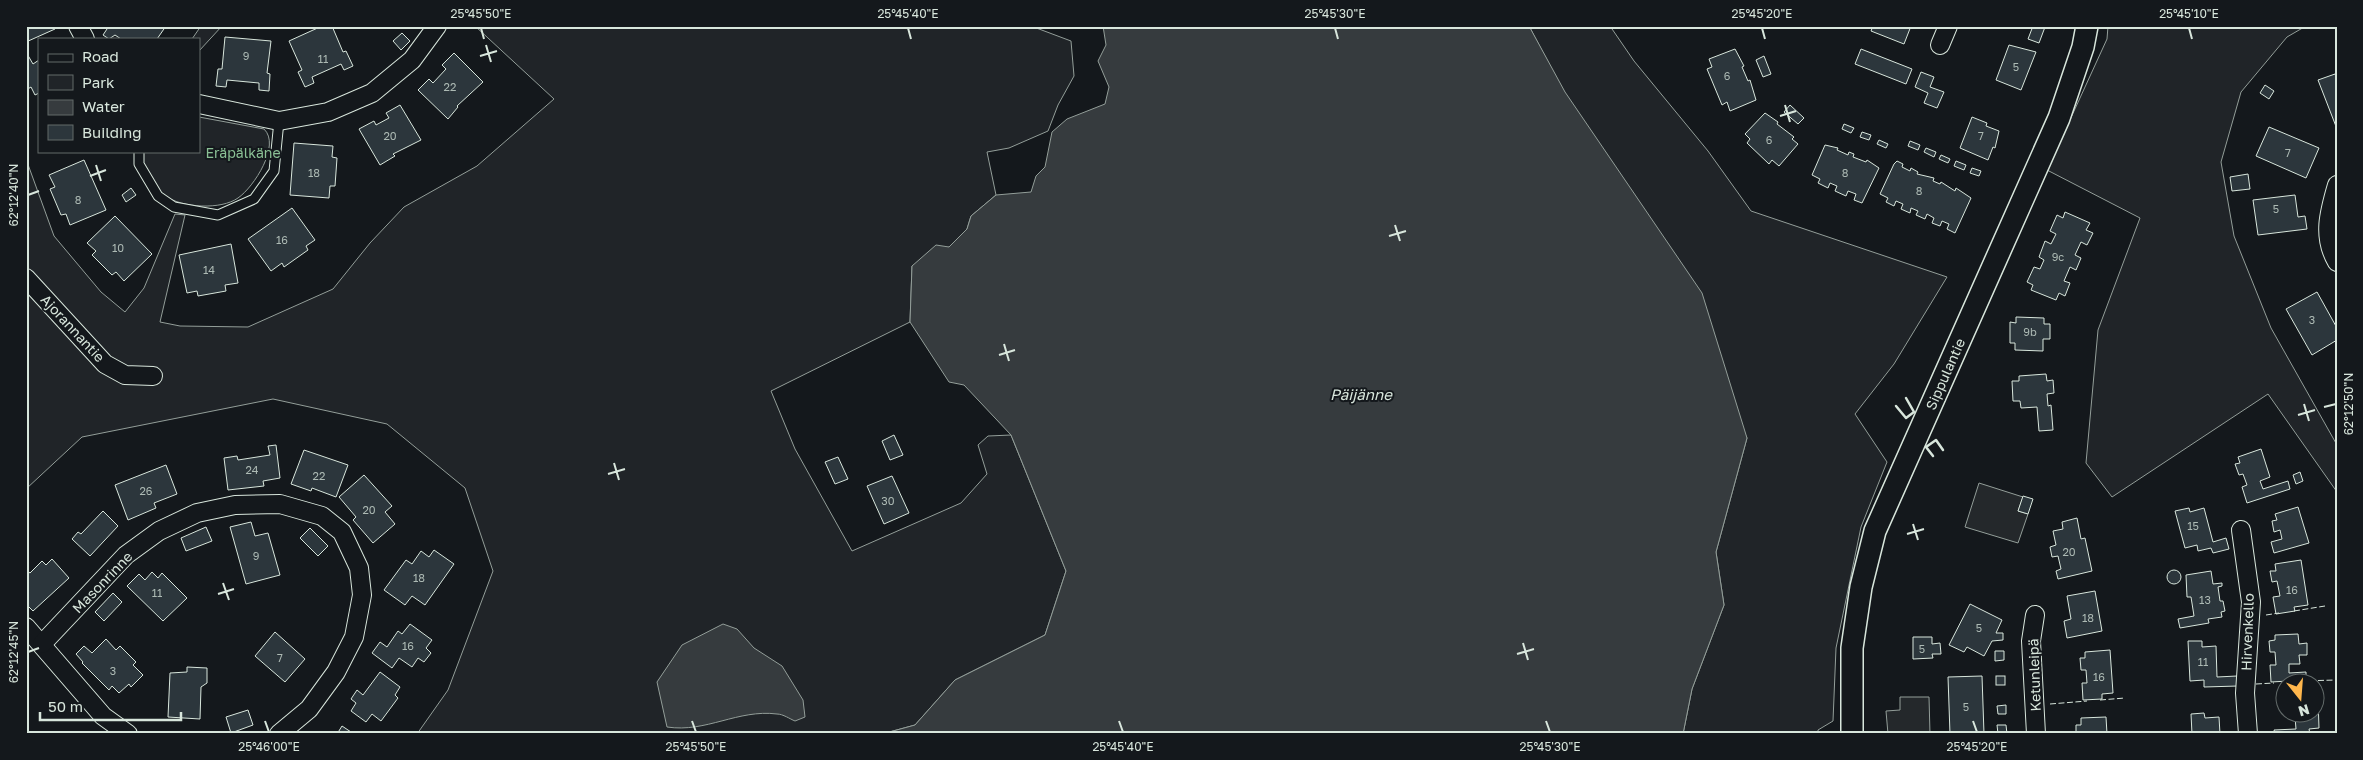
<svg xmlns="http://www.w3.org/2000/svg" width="2363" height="760" viewBox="0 0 2363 760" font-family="'Golos Text',sans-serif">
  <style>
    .green { fill: #202428; stroke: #939e99 }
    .parking { fill: #24282b; stroke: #939e99 }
    .water { fill: #363b3e; stroke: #939e99 }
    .building { fill: #2c363c; stroke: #d8e6dc }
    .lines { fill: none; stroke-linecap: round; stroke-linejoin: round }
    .service-casing { stroke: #d8e6dc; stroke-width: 11 }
    .minor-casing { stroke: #d8e6dc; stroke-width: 20 }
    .tertiary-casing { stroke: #d8e6dc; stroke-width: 24 }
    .service { stroke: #14181c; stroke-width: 9 }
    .minor { stroke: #14181c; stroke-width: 18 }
    .tertiary { stroke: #14181c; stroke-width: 21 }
    .fence { stroke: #d8e6dc; stroke-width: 1; stroke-dasharray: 6 2.5; stroke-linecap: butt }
    .wall { stroke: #d8e6dc; stroke-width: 2.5 }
    .ticks { fill: none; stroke: #d8e6dc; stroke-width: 2 }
    .labels { text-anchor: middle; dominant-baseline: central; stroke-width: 4; stroke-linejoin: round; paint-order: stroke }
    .number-label { font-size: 11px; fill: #adbab4 }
    .park-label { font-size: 14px; fill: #8ac095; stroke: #14181c }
    .street-label { font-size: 14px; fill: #d8e6dc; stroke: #14181c }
    .water-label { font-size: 15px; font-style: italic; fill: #d8e6dc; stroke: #14181c }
    .neatline { fill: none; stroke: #d8e6dc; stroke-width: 2 }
    .ticks-label { font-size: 12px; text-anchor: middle; fill: #d8e6dc }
  </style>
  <rect width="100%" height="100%" fill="#14181c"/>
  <!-- green -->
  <g class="green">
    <polygon points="201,26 222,26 199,51 199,39 192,39"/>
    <polygon points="475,26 1031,26 1071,41 1074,76 1058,105 1048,131 1009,148 987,152 996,195 971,216 967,229 949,247 912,266 910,322 771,391 795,449 852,551 961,503 987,474 978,445 988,436 1011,435 1066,571 1045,635 955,680 915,725 882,734 417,734 448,690 493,571 465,488 387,424 273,399 82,437 26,489 26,159 54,236 101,292 125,312 144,288 175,214 185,215 160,322 180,326 248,327 333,289 370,243 404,207 477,166 554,99"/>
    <polygon points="1529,26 1610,26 1634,61 1708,151 1751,211 1947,277 1894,364 1855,414 1887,462 1861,527 1836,648 1833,721 1818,730 1818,734 1683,734 1692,689 1724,605 1716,552 1747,438"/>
    <polygon points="2108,26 2306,26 2287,37 2241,92 2221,162 2234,236 2271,328 2337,445 2337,492 2268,394 2112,497 2086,463 2098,330 2140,218 2047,170 2107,39"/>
    <path d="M199,117L264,129C281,145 254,187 238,198C221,210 183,208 165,196C151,186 146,169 140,154V151H199Z"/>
  </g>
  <!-- parking -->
  <g class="parking">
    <polygon points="1979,483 2023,497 2018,511 2028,514 2018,543 1965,527"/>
    <polygon points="1900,697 1929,697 1930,734 1888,734 1886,711 1900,710"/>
  </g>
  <!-- water -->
  <g class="water">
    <polygon points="1103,26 1529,26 1565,92 1702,293 1747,438 1716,552 1724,605 1692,689 1683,734 882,734 915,725 955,680 1045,635 1066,571 1011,435 964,385 949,382 910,322 912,266 936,245 949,247 967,229 971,216 996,195 1031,192 1036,176 1045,167 1052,132 1067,119 1105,104 1109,87 1098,61 1106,45"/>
    <path d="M723,624L737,629L754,648L782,666L803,700L805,717L795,721C790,719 783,714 777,714C738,709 706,733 667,727L657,682L682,645Z"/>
  </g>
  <!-- building -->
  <g class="building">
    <polygon points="26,26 53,26 55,29 26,42"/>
    <polygon points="109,26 166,26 157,39 121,39 115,35 109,39 103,35"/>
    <polygon points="322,26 332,26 343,52 346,51 353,66 344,70 341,64 312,77 314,83 305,87 298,72 302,70 289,41"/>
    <polygon points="1873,26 1911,26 1904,44 1871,31"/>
    <polygon points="2033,26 2045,27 2039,43 2028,39"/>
    <polygon points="402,33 410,41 401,50 393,41"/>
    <polygon points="225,37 271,41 267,73 270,74 269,91 259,90 259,83 227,80 226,87 216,86 218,69 222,69"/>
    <polygon points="2009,45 2036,52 2021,90 1996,80"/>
    <polygon points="1735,49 1744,66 1742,67 1748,81 1750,80 1756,100 1730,111 1727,102 1722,105 1707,69 1712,67 1709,59"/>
    <polygon points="1861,49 1912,69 1906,84 1855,64"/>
    <polygon points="26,52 33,64 39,60 39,93 35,95 31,87 26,90"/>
    <polygon points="454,53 483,82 457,106 458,107 448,119 418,90 429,79 433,83 446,69 442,65"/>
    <polygon points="1764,56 1771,74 1763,77 1756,60"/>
    <polygon points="1921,72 1934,77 1930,87 1944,92 1937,108 1924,103 1928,93 1915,87"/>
    <polygon points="2335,74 2337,79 2337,129 2318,80"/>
    <polygon points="2265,85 2274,91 2269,99 2260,93"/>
    <polygon points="400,105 421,140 393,154 395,156 380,165 359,129 374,121 376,125 389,118 386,113"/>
    <polygon points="1790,105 1804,118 1798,124 1784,112"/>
    <polygon points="1765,113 1778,122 1777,124 1794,137 1792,139 1798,144 1779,166 1772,160 1769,164 1747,143 1750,139 1745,134"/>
    <polygon points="1972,117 1987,123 1986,126 1999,131 1995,148 1993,147 1988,160 1960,148"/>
    <polygon points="1844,124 1854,128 1851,133 1842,129"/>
    <polygon points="2269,127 2319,148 2306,178 2256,156"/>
    <polygon points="1862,132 1871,135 1869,140 1860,137"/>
    <polygon points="1879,140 1888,144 1886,148 1877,144"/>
    <polygon points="1910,141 1920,145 1918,150 1908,146"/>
    <polygon points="294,143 333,146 332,157 337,158 335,186 330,186 329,198 290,195"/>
    <polygon points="1825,145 1838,148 1837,150 1848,155 1849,152 1854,154 1853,157 1866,162 1867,160 1879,168 1862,203 1854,200 1856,194 1848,191 1846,196 1835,191 1837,186 1830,183 1828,188 1818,183 1820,179 1812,175"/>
    <polygon points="1926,148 1936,152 1934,157 1924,152"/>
    <polygon points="1941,155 1950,159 1948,163 1939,159"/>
    <polygon points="84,160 106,210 70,225 66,214 61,215 50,189 55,187 49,175"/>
    <polygon points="1897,161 1903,164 1902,167 1910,171 1911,168 1918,172 1917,174 1934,178 1933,181 1940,184 1941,182 1955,191 1956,188 1971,198 1955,233 1947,229 1949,224 1942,221 1940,226 1932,223 1934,218 1927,214 1925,219 1916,215 1918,211 1911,208 1910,213 1901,209 1903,204 1896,201 1894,206 1886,202 1888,198 1880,194 1894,164"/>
    <polygon points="1956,161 1966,165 1964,170 1954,166"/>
    <polygon points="1972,168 1981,171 1979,176 1970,173"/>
    <polygon points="2248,174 2250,189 2232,191 2230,177"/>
    <polygon points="131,188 136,195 126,202 122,195"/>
    <polygon points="2295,195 2298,217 2305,216 2307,229 2258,235 2253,200"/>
    <polygon points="292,208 315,240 306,246 308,250 284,267 282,263 271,271 248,239"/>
    <polygon points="2065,212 2090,223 2086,230 2093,233 2087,245 2081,242 2075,255 2081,258 2076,270 2070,267 2064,281 2070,283 2065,296 2059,293 2056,300 2031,290 2033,285 2027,282 2034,267 2040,269 2044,260 2039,257 2045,241 2051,244 2056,234 2050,231 2057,215 2063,218"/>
    <polygon points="115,216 152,254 124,281 116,272 112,275 92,255 96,251 87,243"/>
    <polygon points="231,244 238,283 225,285 226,291 198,296 197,291 187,293 179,255"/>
    <polygon points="2317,292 2337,328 2337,340 2312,355 2286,309"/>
    <polygon points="2016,317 2044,318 2044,324 2050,324 2050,339 2043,339 2043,351 2015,350 2015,343 2010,343 2010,322 2016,323"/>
    <polygon points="2046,374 2047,381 2053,380 2054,393 2047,394 2048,406 2051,405 2053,430 2039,431 2037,407 2021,408 2020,401 2013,401 2012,381 2019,381 2019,376"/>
    <polygon points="894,435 903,455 890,460 882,441"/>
    <polygon points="276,445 280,478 263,481 264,486 228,490 224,458 237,456 238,460 270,455 268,446"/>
    <polygon points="2261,449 2270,477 2260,481 2263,489 2288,481 2290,489 2247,503 2242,487 2247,485 2243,474 2239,475 2235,464 2240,463 2238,457"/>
    <polygon points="304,450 348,465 336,497 312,488 311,491 291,484"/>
    <polygon points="838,457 848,479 835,484 825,462"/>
    <polygon points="166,465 177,494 154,503 156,508 128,520 115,485"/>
    <polygon points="2300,472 2303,481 2296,484 2293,475"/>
    <polygon points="364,475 392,506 385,512 395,524 373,543 353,520 356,517 339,497"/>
    <polygon points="892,476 909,513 884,524 867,486"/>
    <polygon points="2023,496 2033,499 2028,514 2018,511"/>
    <polygon points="2298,507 2309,543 2274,553 2271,542 2282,539 2280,530 2274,532 2272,521 2277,520 2275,514"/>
    <polygon points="2189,508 2190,512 2204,508 2213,542 2226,538 2229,549 2213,553 2211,548 2198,551 2197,545 2185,548 2175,511"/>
    <polygon points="103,511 118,526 90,556 72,539 78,532 81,534"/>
    <polygon points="2077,518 2081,539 2085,538 2092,571 2058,579 2056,571 2061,569 2058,556 2052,557 2050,547 2056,545 2053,531 2063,529 2062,522"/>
    <polygon points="251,522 255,536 268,533 280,575 246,584 230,527"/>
    <polygon points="206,527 212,541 186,551 181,538"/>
    <polygon points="310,528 328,546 318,556 300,538"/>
    <polygon points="434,550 454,564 425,605 412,596 405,605 384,590 406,560 412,564 421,551 429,557"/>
    <polygon points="52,559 69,578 33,611 26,604 26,570 30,573 42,561 46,565"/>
    <polygon points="2301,560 2308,605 2294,607 2295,611 2276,614 2273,597 2280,596 2277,581 2272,582 2270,571 2276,571 2275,564"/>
    <circle cx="2174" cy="577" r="7"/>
    <polygon points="2211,571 2213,584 2222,583 2222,586 2218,587 2220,601 2223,601 2225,611 2221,612 2222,617 2208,619 2209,623 2180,628 2178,619 2194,616 2191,597 2187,597 2186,575"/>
    <polygon points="152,572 158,578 162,573 187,598 163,621 127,586 139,574 145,580"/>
    <polygon points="2095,591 2102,631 2067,638 2064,621 2071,619 2067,596"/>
    <polygon points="113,593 122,602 104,621 95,612"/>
    <polygon points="1970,604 2002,620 1996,633 2003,633 2003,640 1992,641 1984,656 1967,647 1964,652 1949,645"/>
    <polygon points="410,624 432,640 426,648 431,653 424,662 418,658 412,667 399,658 392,668 372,653 380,642 387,647 398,631 402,634"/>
    <polygon points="275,632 305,659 285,682 255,656"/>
    <polygon points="2298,634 2299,644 2307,643 2307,655 2299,655 2300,664 2289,664 2289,673 2306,672 2306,680 2271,682 2270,665 2276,665 2275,652 2270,652 2269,641 2275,640 2275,635"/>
    <polygon points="1913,637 1932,637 1932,644 1940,643 1941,654 1932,654 1933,658 1913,659"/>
    <polygon points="106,639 116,650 120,646 136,662 133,665 143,675 131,687 129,684 119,693 112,686 109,690 82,663 83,662 76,654 84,646 92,653"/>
    <polygon points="2188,641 2202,641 2202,647 2216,646 2217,677 2237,676 2238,686 2204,687 2204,680 2190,681"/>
    <polygon points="2110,650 2113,693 2102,694 2102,699 2083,700 2082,683 2087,683 2086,670 2081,670 2080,658 2085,658 2085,652"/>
    <polygon points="1995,651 2004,651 2004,660 1995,661"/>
    <polygon points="187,667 207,668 207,683 201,687 200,719 168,717 170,673 187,672"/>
    <polygon points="380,672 400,687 395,695 398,698 381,721 372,714 366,722 351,711 356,703 351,699 357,690 363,695"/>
    <polygon points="1982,676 1984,734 1950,734 1948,677"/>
    <rect x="1996" y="676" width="9" height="9"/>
    <polygon points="2316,699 2318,699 2319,728 2309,729 2310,734 2275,734 2274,730 2296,729 2295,717 2289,717 2288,712 2316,712"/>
    <polygon points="2006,705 2006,714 1998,714 1997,706"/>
    <polygon points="248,710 253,725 231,733 226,717"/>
    <polygon points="2204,713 2205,718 2219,717 2220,734 2192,734 2191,714"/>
    <polygon points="2106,717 2107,734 2076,734 2076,725 2081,725 2081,718"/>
    <polygon points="1997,725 2006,725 2007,734 1998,734"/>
    <polygon points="342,726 354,734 337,734"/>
  </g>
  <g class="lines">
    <defs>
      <polyline id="service" points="139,151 139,164 158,196 174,207 218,215 254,199 274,171 279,121"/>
      <g id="minor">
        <polyline points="78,26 85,39"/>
        <polyline points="1940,45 1948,26"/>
        <polyline points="199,104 279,121 328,112 372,93 412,60 437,26"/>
        <path d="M2337,185C2329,212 2322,237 2337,262"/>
        <polyline points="26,278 105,364 125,375 153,376"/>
        <polyline points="2241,530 2251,602 2245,693 2248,734"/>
        <polyline points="2035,615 2031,641 2036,734"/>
        <polyline points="26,627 103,716 128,734"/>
        <polyline points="42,644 126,555 159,531 197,513 235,505 280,504 322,516 342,532 359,568 362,595 354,637 336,672 309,709 279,734"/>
      </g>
      <polyline id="tertiary" points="1852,734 1852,648 1861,587 1875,531 2059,118 2083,47 2087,26"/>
    </defs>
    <!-- service casing -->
    <use href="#service" class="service-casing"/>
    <!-- minor casing -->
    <use href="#minor" class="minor-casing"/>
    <!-- tertiary casing -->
    <use href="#tertiary" class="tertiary-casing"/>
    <!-- service -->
    <use href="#service" class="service"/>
    <!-- minor -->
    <use href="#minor" class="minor"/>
    <!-- tertiary -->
    <use href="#tertiary" class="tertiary"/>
    <!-- fence -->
    <g class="fence">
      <polyline points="2294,611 2325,606"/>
      <polyline points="2266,615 2279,613"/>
      <polyline points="2301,681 2336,680"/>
      <polyline points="2256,684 2274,683"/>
      <polyline points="2100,700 2125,698"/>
      <polyline points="2050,704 2087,701"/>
    </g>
    <!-- wall -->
    <g class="wall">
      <polyline points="1896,406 1906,418 1914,412 1906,398"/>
      <polyline points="1933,456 1926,447 1936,440 1943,450"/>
    </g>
  </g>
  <!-- ticks -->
  <path class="ticks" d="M481,28L484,39M908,28L911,39M1335,28L1338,39M1762,28L1765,39M2189,28L2192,39M486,45L491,62M480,56L497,51M1785,105L1790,122M1780,116L1796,111M96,165L101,181M90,176L106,170M28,195L39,191M1395,225L1400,241M1389,236L1406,231M1004,344L1009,361M999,355L1015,350M2304,404L2309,421M2324,407L2336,404M2298,415L2315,410M614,463L619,480M608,474L625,469M1913,524L1918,540M1907,534L1924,529M223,583L229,600M218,594L234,589M1523,643L1528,660M28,652L39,648M1517,654L1534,649M265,721L269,732M692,721L696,732M1119,721L1123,732M1546,721L1550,732M1973,721L1977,732"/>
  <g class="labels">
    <!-- number labels -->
    <g class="number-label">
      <text x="246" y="55">9</text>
      <text x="323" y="58">11</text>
      <text x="2016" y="66">5</text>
      <text x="1727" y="75">6</text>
      <text x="450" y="86">22</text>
      <text x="390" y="135">20</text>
      <text x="1981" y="135">7</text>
      <text x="1769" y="139">6</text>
      <text x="2288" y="152">7</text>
      <text x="314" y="172">18</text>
      <text x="1845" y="172">8</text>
      <text x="1919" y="190">8</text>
      <text x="78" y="199">8</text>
      <text x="2276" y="208">5</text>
      <text x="282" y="239">16</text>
      <text x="118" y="247">10</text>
      <text x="2058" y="256">9c</text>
      <text x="209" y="269">14</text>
      <text x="2312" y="319">3</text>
      <text x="2030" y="331">9b</text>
      <text x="252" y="469">24</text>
      <text x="319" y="475">22</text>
      <text x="146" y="490">26</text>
      <text x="888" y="500">30</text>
      <text x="369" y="509">20</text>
      <text x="2193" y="525">15</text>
      <text x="2069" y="551">20</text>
      <text x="256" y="555">9</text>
      <text x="419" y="577">18</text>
      <text x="2292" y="589">16</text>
      <text x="157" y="592">11</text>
      <text x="2205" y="599">13</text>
      <text x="2088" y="617">18</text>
      <text x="1979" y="627">5</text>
      <text x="408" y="645">16</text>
      <text x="1922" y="648">5</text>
      <text x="280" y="657">7</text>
      <text x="2203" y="661">11</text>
      <text x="113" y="670">3</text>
      <text x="2099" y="676">16</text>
      <text x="1966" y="706">5</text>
    </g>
    <!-- park labels -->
    <g class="park-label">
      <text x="243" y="152">Eräpälkäne</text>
    </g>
    <!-- street labels -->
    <g class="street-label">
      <text transform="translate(73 328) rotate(47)">Ajorannantie</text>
      <text transform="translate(1945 374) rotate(-66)">Sippulantie</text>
      <text transform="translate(102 582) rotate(-46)">Masonrinne</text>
      <text transform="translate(2247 632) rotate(-88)">Hirvenkello</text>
      <text transform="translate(2034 675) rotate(-92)">Ketunleipä</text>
    </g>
    <!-- water labels -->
    <g class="water-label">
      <text x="1361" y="394">Päijänne</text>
    </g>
  </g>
  <!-- border -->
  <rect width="2363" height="760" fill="none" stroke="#14181c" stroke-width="55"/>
  <!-- legend -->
  <rect x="38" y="38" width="162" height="115" fill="#14181c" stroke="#626a69"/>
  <rect x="48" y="54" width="25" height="8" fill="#14181c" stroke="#626a69"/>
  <text x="82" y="62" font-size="15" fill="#d8e6dc">Road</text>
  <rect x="48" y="75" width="25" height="15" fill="#202428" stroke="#626a69"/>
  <text x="82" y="88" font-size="15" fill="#d8e6dc">Park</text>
  <rect x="48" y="100" width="25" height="15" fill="#363b3e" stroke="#626a69"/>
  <text x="82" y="112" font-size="15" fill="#d8e6dc">Water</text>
  <rect x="48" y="125" width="25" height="15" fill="#2c363c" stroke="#626a69"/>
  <text x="82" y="138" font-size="15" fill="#d8e6dc">Building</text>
  <!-- north arrow -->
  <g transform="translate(2300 698) rotate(163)"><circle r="24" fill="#14181c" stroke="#626a69"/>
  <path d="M0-4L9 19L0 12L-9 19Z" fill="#ffb74d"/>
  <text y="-8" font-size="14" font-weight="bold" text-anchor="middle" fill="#d8e6dc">N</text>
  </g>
  <!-- scale -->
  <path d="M40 712v8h141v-8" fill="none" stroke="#d8e6dc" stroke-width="2.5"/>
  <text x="48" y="712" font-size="15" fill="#d8e6dc" stroke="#14181c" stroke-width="4" paint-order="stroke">50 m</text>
  <rect x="28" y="28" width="2308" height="704" class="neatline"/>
  <g class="ticks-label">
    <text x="481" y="18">25°45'50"E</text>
    <text x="908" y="18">25°45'40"E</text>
    <text x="1335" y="18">25°45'30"E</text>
    <text x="1762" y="18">25°45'20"E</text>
    <text x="2189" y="18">25°45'10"E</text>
    <text transform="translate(14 195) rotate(-90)" y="4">62°12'40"N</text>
    <text transform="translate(2349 404) rotate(-90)" y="4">62°12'50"N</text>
    <text transform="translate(14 652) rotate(-90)" y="4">62°12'45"N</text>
    <text x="269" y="751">25°46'00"E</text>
    <text x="696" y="751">25°45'50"E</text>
    <text x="1123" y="751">25°45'40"E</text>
    <text x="1550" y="751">25°45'30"E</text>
    <text x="1977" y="751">25°45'20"E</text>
  </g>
</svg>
